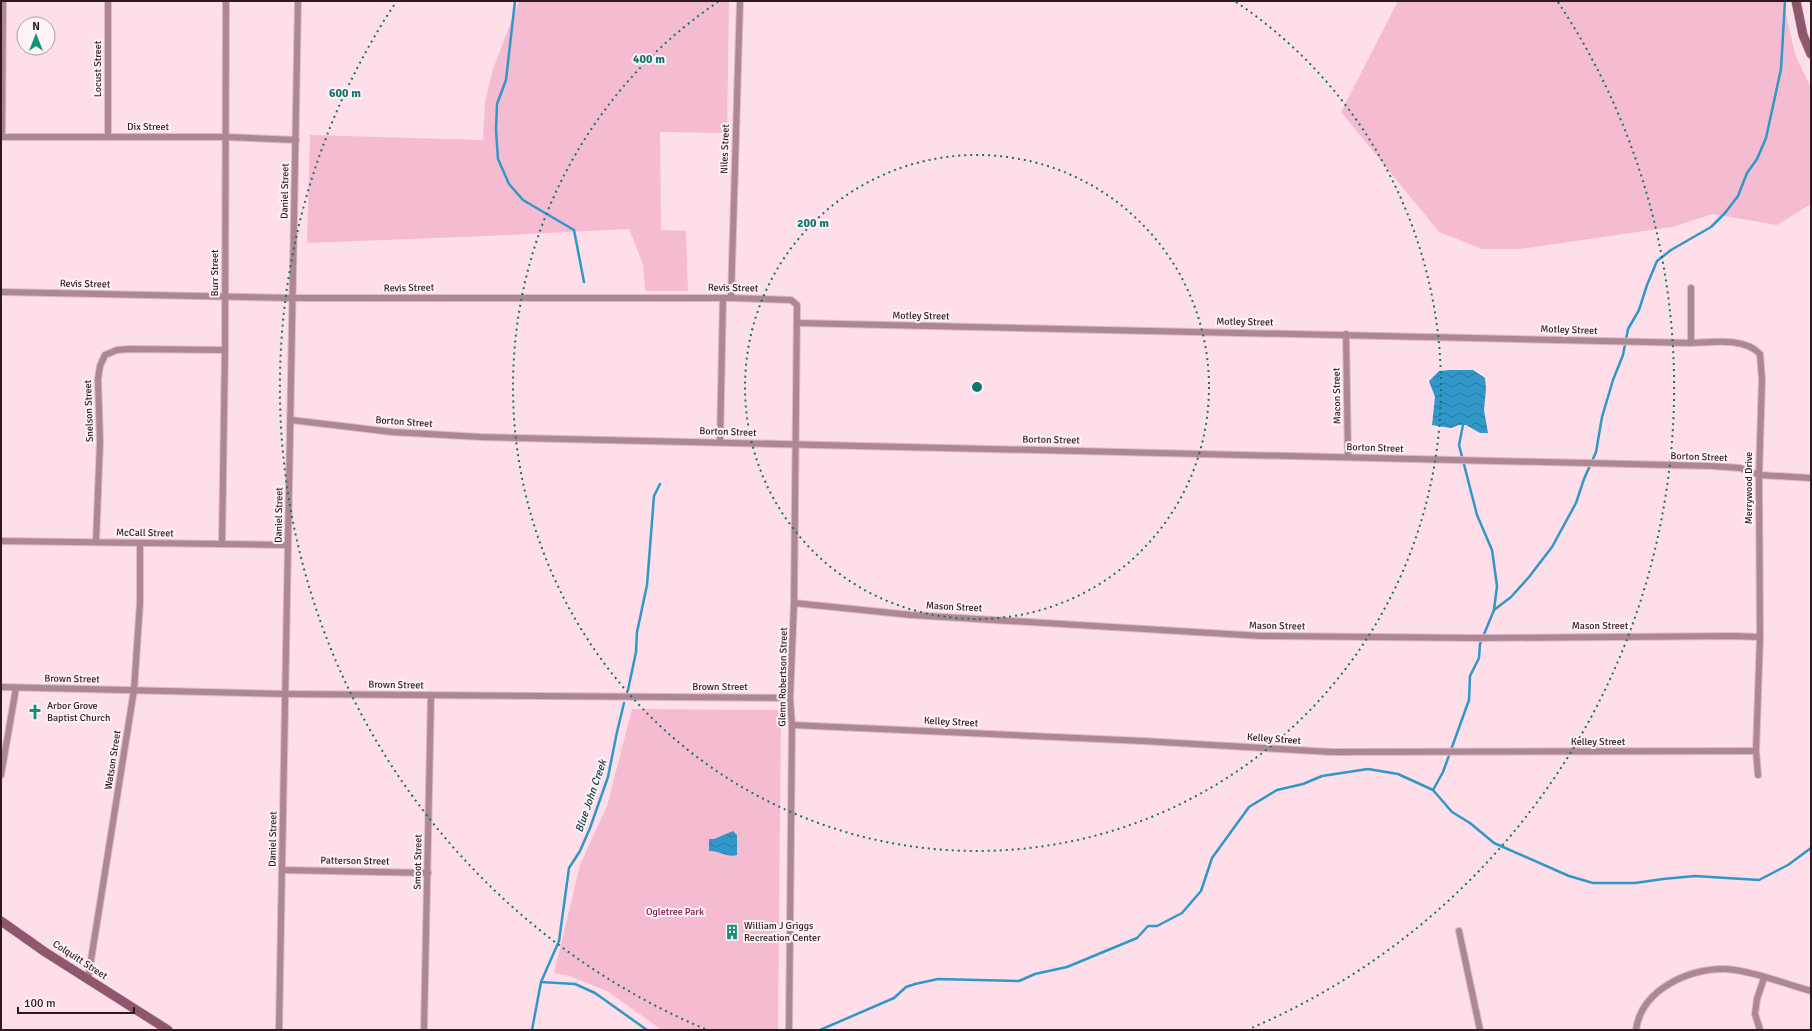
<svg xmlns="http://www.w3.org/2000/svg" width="1812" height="1031" viewBox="0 0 1812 1031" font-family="Signika,sans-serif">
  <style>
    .green { fill: #f5bcd1 }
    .water { fill: url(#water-waves) }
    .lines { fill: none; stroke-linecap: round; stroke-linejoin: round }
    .stream { stroke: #3196c8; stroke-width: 2.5 }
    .street-casing { stroke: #d9bbc5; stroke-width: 8 }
    .secondary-casing { stroke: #d9bbc5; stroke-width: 10 }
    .street { stroke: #ae8695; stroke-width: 6 }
    .secondary { stroke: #8f576d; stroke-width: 9 }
    .ring { fill: none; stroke: #0f766e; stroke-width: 2; stroke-dasharray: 2 4 }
    .labels { text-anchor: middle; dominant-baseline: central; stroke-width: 4; stroke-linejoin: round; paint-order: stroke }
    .street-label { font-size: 10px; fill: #2e1b22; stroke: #fdf2f5 }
    .poi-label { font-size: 10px; fill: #2e1b22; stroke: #fdf2f5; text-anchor: start }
    .park-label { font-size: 10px; fill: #80164d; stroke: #fdf2f5 }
    .water-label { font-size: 11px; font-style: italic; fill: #0c374c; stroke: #fdf2f5 }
    .centre { fill: #0f766e; stroke: #fdf2f5; stroke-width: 2 }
    .ring-label { font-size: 12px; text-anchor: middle; font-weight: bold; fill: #0f766e; stroke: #fdf2f5; stroke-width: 4; stroke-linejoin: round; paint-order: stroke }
  </style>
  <defs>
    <pattern id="water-waves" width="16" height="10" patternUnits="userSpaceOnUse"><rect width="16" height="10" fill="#3196c8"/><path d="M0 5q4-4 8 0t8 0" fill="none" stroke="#2a7aa2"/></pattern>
  </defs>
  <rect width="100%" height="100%" fill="#fedee9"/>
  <!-- green -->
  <g class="green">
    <polygon points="519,1 729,1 727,133 660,132 661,230 686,231 688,291 645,291 643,264 629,229 487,236 307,243 310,135 483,140 485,102 493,69"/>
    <polygon points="1398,1 1783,1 1795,54 1811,88 1811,204 1777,225 1713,214 1672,227 1520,249 1482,249 1439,232 1341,112"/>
    <polygon points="632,709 781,710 778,1030 662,1030 607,991 569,976 554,973 580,865 607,806"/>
  </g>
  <!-- water -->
  <g class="water">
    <polygon points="1450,370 1473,370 1485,378 1486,389 1484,410 1488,433 1480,433 1466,425 1459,425 1451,428 1432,425 1435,397 1429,381 1439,371"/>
    <path d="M733,831L737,835V855C728,858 718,850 709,851V839H714Z"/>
  </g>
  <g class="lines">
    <!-- stream -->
    <g class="stream">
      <polyline points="515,1 506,80 497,104 496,130 498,159 509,184 523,200 574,230 584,282"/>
      <polyline points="1494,610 1511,597 1529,577 1552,547 1576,503 1584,479 1596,452 1602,417 1613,380 1623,355 1628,329 1639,310 1647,285 1657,261 1671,250 1711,227 1725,213 1738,196 1747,173 1757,159 1766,138 1781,69 1785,1"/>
      <polyline points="628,690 636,652 637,632 647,585 654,496 660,484"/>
      <polyline points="1433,790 1443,772 1469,700 1470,676 1479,658 1480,644 1494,610 1497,586 1492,550 1477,515 1459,445 1463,425"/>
      <polyline points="541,982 575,984 595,993 647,1030"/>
      <polyline points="532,1030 541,982 559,941 569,868 580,851 590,828 608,777 617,732 624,703"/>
      <polyline points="820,1030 894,998 906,987 915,984 938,979 1019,981 1035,974 1067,967 1137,938 1148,926 1157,926 1182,913 1201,891 1212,858 1249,807 1277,790 1303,784 1322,776 1368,769 1398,774 1433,790 1452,812 1470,823 1494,843 1569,876 1593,883 1635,883 1663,879 1695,876 1759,880 1788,865 1811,848"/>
    </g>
    <defs>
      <g id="street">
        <polyline points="1,137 226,137 296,140"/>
        <polyline points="2,137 3,1"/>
        <polyline points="108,137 108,1"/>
        <polyline points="1691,288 1691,343"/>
        <polyline points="1,292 293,298 731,298 791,300 797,305 794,603 790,698 792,725 789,1030"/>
        <polyline points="731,298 740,1"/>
        <path d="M797,323L1691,343C1713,342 1744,337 1760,354L1762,380L1759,475L1760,637L1756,751L1758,775"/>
        <polyline points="1346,334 1348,457"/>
        <polyline points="291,420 392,432 481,437 1711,466 1740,468 1759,475 1811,478"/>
        <polyline points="720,442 723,298"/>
        <polyline points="1,541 288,545"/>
        <polyline points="96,542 100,442 98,379 100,366 105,355 117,350 130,349 225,350"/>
        <polyline points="222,544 225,350 226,1"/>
        <polyline points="794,603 911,615 1261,636 1478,638 1734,636 1760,637"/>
        <polyline points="1,687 286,694 790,698"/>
        <polyline points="792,725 1143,741 1332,752 1756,751"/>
        <polyline points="1,775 16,688"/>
        <polyline points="282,870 428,873"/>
        <polyline points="1459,931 1480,1030"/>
        <polyline points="88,979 134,690 140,603 140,544"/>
        <polyline points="424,1028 431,695"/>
        <polyline points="279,1030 298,1"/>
        <path d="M1636,1030C1641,990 1689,968 1725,969C1749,970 1786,984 1811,991"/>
        <polyline points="1760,1030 1755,1014 1757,999 1764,978"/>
      </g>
      <g id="secondary">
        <polyline points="1796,1 1803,35 1811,54"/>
        <polyline points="1,921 45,952 168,1030"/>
      </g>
    </defs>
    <!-- street casing -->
    <use href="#street" class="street-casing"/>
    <!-- secondary casing -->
    <use href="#secondary" class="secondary-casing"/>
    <!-- street -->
    <use href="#street" class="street"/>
    <!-- secondary -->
    <use href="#secondary" class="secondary"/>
  </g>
  <!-- distance rings -->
  <g class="ring">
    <circle cx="977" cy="387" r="232"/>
    <path d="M1236 2A464 464 0 1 1 718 2"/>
    <path d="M705 1029A697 697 0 0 1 396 2M1558 2A697 697 0 0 1 1249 1029"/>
  </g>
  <!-- icons -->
  <defs>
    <symbol id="church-bare" viewBox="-9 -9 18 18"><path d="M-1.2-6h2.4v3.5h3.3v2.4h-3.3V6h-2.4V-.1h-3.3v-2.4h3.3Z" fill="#109178" stroke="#fdf2f5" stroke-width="2.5" paint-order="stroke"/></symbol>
    <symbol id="building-bare" viewBox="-9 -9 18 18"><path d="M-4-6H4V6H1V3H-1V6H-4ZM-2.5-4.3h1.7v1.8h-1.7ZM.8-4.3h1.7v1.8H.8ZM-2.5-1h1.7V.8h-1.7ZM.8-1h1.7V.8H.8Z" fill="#109178" stroke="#fdf2f5" stroke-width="2.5" paint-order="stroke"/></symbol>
  </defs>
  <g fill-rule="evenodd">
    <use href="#church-bare" x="24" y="701" width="22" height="22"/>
    <use href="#building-bare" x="721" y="921" width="22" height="22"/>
  </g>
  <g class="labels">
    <!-- street labels -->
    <g class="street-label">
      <text transform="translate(98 69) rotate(-90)">Locust Street</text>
      <text x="148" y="127">Dix Street</text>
      <text transform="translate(725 149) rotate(-88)">Niles Street</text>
      <text transform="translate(285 191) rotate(-89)">Daniel Street</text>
      <text transform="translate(215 273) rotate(-90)">Burr Street</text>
      <text transform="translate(85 284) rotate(1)">Revis Street</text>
      <text transform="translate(409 288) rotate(-1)">Revis Street</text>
      <text transform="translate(733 288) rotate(1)">Revis Street</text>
      <text transform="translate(921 316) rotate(1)">Motley Street</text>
      <text transform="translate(1245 322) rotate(1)">Motley Street</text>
      <text transform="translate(1569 330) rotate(2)">Motley Street</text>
      <text transform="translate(1337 396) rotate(-91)">Macon Street</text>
      <text transform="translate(89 411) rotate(-92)">Snelson Street</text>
      <text transform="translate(404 422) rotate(4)">Borton Street</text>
      <text transform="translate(728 432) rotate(2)">Borton Street</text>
      <text transform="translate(1051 440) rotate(1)">Borton Street</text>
      <text transform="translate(1375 448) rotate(2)">Borton Street</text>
      <text transform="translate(1699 457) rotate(2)">Borton Street</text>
      <text transform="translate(1749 488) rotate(-90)">Merrywood Drive</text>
      <text transform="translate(279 515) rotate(-89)">Daniel Street</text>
      <text transform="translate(145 533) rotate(1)">McCall Street</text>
      <text transform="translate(954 607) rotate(3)">Mason Street</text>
      <text transform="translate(1277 626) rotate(1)">Mason Street</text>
      <text x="1600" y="626">Mason Street</text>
      <text transform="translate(783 677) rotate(-89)">Glenn Robertson Street</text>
      <text transform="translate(72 679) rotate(1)">Brown Street</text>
      <text transform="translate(396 685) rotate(1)">Brown Street</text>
      <text x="720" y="687">Brown Street</text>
      <text transform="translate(951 722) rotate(3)">Kelley Street</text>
      <text transform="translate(1274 739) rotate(4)">Kelley Street</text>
      <text x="1598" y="742">Kelley Street</text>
      <text transform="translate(113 760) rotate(-81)">Watson Street</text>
      <text transform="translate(273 839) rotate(-89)">Daniel Street</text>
      <text transform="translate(355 861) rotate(1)">Patterson Street</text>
      <text transform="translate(418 862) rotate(-89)">Smoot Street</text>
      <text transform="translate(80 960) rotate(33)">Colquitt Street</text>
    </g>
    <!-- poi labels -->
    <g class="poi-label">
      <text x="47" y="706">Arbor Grove<tspan x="47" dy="12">Baptist Church</tspan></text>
      <text x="744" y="926">William J Griggs<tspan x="744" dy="12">Recreation Center</tspan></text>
    </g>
    <!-- park labels -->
    <g class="park-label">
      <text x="675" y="912">Ogletree Park</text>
    </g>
    <!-- water labels -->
    <g class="water-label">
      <text transform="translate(591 796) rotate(-71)">Blue John Creek</text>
    </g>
  </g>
  <circle cx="977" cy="387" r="6" class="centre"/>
  <g class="ring-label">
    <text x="649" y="63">400 m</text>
    <text x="345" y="97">600 m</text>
    <text x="813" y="227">200 m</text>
  </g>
  <!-- border -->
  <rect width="1812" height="1031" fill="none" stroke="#2e1b22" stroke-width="4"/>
  <!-- north arrow -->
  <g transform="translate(36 36)"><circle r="19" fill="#fdf2f5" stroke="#aa9ca1"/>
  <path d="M0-3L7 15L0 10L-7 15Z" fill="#109178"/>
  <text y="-6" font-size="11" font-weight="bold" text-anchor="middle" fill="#2e1b22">N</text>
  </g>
  <!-- scale -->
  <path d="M18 1007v6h116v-6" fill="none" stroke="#2e1b22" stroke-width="2"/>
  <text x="24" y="1007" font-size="12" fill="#2e1b22" stroke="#fdf2f5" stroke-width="3" paint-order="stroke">100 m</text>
</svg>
